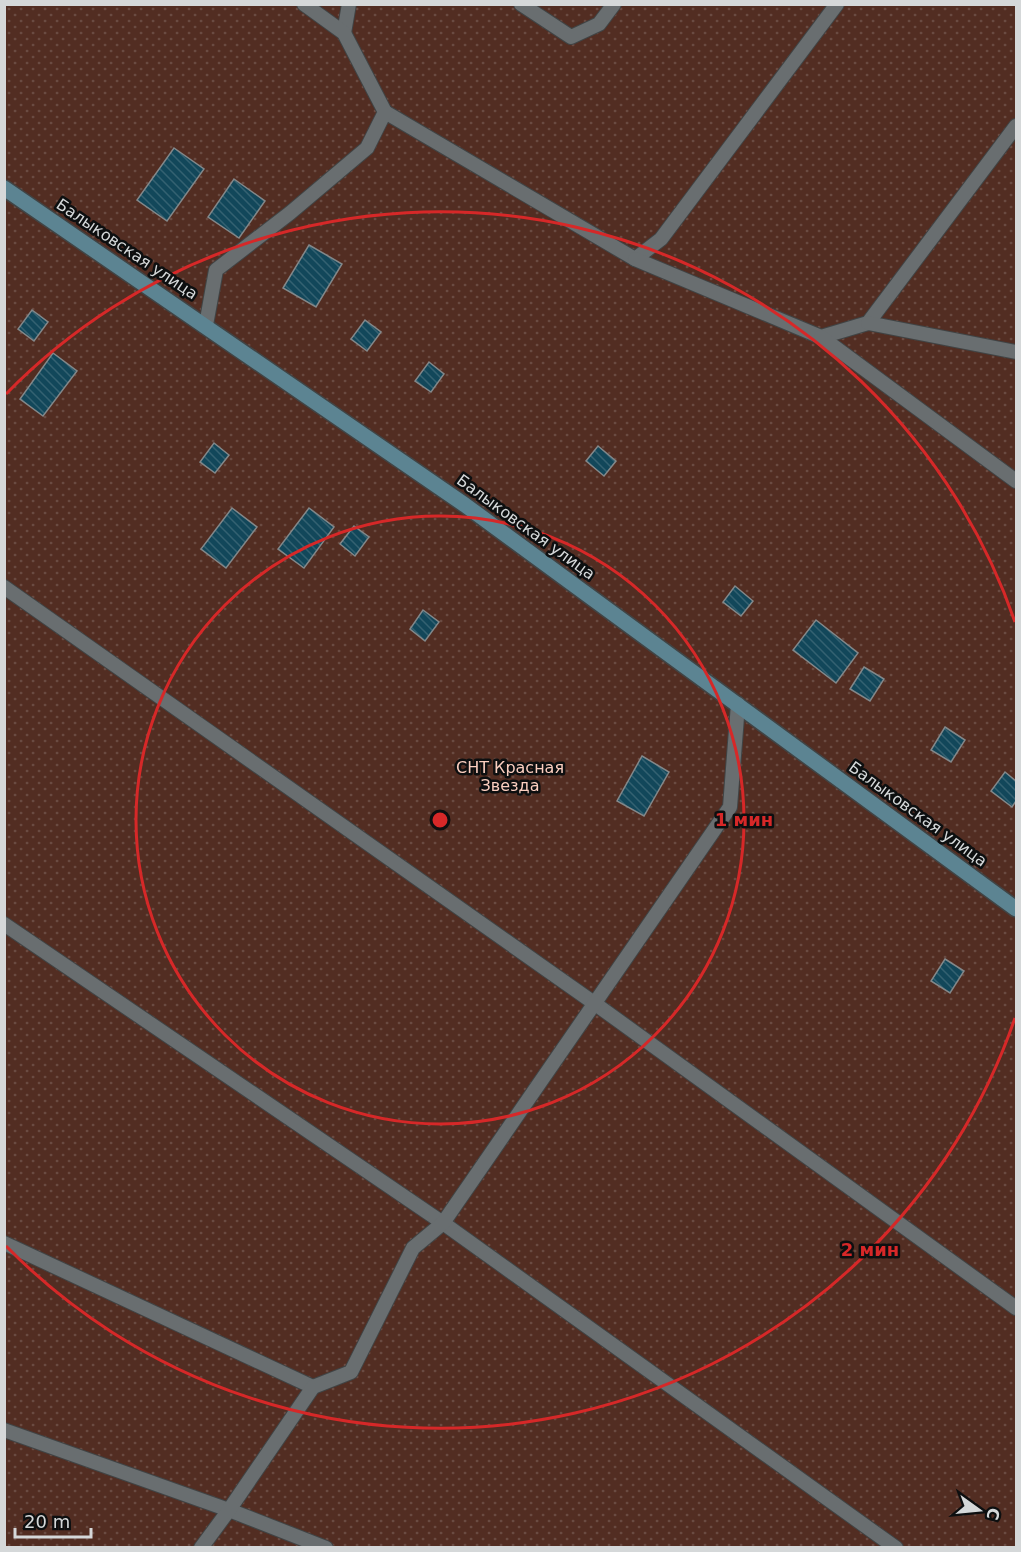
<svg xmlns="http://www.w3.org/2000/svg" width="1021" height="1552" viewBox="0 0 1021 1552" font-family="'DejaVu Sans',sans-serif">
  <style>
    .garden { fill: url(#garden-dots) }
    .building { fill: url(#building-back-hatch); stroke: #83888a; stroke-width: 1.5 }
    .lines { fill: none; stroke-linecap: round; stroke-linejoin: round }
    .lane-casing { stroke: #404445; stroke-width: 16 }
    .secondary-casing { stroke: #404445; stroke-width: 18 }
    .lane { stroke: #696e70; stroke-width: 14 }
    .secondary { stroke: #5c8492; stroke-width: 15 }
    .ring { fill: none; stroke: #d62828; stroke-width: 3 }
    .labels { text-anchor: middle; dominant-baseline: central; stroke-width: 5; stroke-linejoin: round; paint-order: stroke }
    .street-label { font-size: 16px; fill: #d5d8d9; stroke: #0d0f10 }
    .park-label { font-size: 16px; fill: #fbcebf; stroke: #0d0f10 }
    .centre { fill: #d62828; stroke: #0d0f10; stroke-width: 3 }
    .ring-label { font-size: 18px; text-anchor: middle; font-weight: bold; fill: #d62828; stroke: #0d0f10; stroke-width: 5; stroke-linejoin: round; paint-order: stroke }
  </style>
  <defs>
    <pattern id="garden-dots" width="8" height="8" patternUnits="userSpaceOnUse" patternTransform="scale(1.5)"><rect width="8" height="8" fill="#522d22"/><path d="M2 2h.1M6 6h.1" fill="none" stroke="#6a4b42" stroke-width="1.8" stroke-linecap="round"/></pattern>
    <pattern id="building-back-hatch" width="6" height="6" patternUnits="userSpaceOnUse" patternTransform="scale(1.5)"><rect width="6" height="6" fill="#12475a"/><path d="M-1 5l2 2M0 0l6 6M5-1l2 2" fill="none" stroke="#346171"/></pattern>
  </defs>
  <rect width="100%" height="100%" fill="#232728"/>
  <!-- garden -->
  <rect class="garden" x="5" y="5" width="1011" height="1542"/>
  <!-- building -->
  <g class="building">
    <polygon points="174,148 204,169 167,221 137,200"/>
    <polygon points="234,179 265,201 239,238 208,217"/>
    <polygon points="309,245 342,264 316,307 283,288"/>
    <polygon points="32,310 48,322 34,341 18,329"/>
    <polygon points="365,320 381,332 367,351 351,339"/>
    <polygon points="53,353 77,371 43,416 20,399"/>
    <polygon points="429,362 444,374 431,392 415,381"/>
    <polygon points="214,443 229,455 215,473 200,462"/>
    <polygon points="598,446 616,461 604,476 586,461"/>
    <polygon points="232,508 257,527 226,568 201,549"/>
    <polygon points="309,508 334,527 304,568 278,549"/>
    <polygon points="354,526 369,537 355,556 340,544"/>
    <polygon points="735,586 753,601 741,616 723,602"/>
    <polygon points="423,610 439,622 425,641 410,629"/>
    <polygon points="816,620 858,653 836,683 793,650"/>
    <polygon points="864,667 884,679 870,701 850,689"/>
    <polygon points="945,727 965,740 951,762 931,750"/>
    <polygon points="642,756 669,772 644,816 617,801"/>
    <polygon points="1005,772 1016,781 1016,801 1012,807 991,791"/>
    <polygon points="945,959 964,971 950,993 931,981"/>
  </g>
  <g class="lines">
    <defs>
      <g id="lane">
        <polyline points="521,4 571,37 599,24 614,4"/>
        <polyline points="344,33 349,4"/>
        <polyline points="385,112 635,259 661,239 837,4"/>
        <polyline points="635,259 821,337 868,323 1016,126"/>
        <polyline points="868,323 1016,352"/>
        <polyline points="206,325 216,270 290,213 367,148 385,112 344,33 304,4"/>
        <polyline points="821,337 1016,481"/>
        <polyline points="4,587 594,1003 1016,1308"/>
        <polyline points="4,924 443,1223 896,1548"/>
        <polyline points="4,1243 313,1387"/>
        <polyline points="4,1430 229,1510 326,1548"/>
        <polyline points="201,1548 229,1510 313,1387 351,1372 413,1248 443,1223 730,807 738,704"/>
      </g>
      <polyline id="secondary" points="4,188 465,505 1016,909"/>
    </defs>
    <!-- lane casing -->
    <use href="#lane" class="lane-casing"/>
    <!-- secondary casing -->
    <use href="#secondary" class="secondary-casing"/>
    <!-- lane -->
    <use href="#lane" class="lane"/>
    <!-- secondary -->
    <use href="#secondary" class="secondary"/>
  </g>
  <!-- distance rings -->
  <g class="ring">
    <circle cx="440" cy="820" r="304"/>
    <path d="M1015 1018A608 608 0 0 1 6 1246M6 394A608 608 0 0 1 1015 622"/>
  </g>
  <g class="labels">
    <!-- street labels -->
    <g class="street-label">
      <text transform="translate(127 249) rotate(34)">Балыковская улица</text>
      <text transform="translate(526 527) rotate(36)">Балыковская улица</text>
      <text transform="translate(918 814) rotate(36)">Балыковская улица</text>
    </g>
    <!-- park labels -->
    <g class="park-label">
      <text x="510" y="767">СНТ Красная<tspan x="510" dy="18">Звезда</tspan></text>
    </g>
  </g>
  <circle cx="440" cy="820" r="9" class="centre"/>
  <g class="ring-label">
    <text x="744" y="826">1 мин</text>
    <text x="870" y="1256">2 мин</text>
  </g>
  <!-- border -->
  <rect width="1021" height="1552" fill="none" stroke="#d5d8d9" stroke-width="12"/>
  <!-- north arrow -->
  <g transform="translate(979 1510) rotate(105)" stroke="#0d0f10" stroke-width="4.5" paint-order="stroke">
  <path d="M0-4.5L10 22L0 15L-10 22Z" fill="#d5d8d9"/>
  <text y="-9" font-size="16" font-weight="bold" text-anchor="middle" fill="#d5d8d9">С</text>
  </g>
  <!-- scale -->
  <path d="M15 1528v9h76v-9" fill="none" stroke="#d5d8d9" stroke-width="3"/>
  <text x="24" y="1528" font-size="18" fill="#d5d8d9" stroke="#0d0f10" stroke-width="4.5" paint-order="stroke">20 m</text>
</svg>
